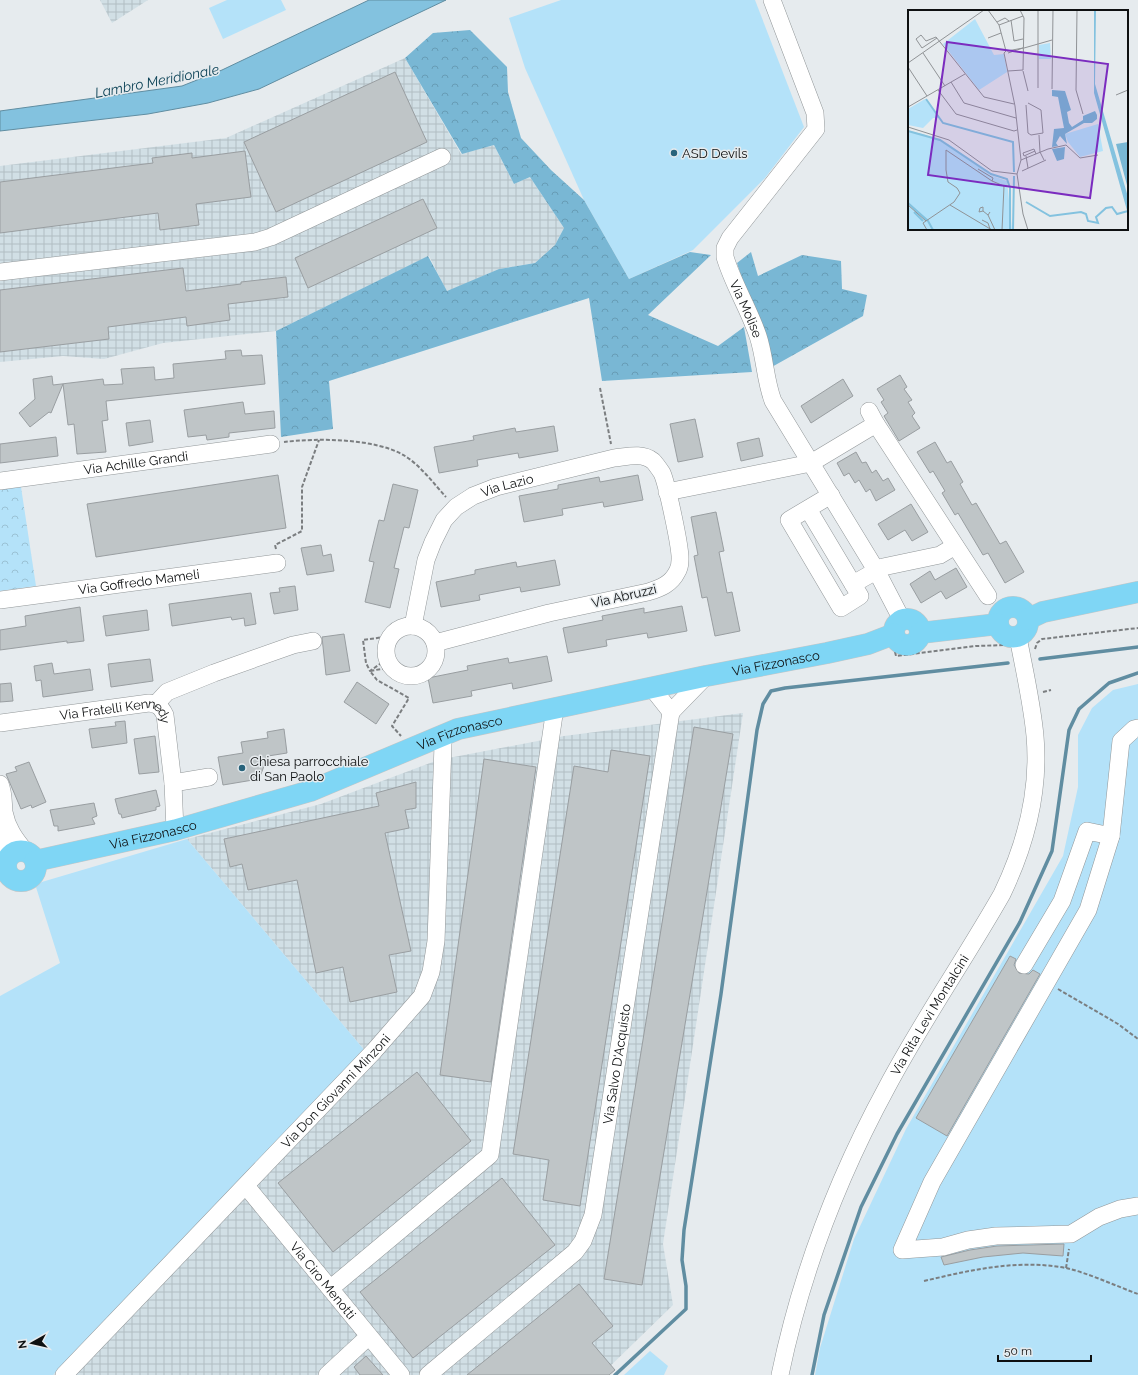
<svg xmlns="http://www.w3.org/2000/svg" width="1138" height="1375" viewBox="0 0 1138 1375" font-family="Raleway,sans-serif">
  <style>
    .industrial { fill: url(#industrial-grid) }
    .green { fill: #b4e2f9 }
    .forest { fill: url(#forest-crowns) }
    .park { fill: url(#park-crowns) }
    .water { fill: #83c2df; stroke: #608da1 }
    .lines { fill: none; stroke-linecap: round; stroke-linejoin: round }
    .stream { stroke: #608da1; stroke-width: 3.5 }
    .building { fill: #bfc5c7; stroke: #999ea1 }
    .minor-casing { stroke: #929799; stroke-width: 18 }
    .major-casing { stroke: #c5c6c6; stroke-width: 22 }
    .path { stroke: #7b7e80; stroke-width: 2; stroke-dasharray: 4 2; stroke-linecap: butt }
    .minor { stroke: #fff; stroke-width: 17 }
    .major { stroke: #7fd6f5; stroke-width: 21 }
    .poi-dot { fill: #28637b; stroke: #e6ebee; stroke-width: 1.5 }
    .labels { text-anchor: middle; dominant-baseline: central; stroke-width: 3; stroke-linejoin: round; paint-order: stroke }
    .poi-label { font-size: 13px; fill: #0e1011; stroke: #e6ebee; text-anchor: start }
    .street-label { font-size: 13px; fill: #0e1011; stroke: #e6ebee }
    .water-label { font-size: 14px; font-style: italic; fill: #0d4357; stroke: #e6ebee }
    .inset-river { fill: none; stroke: #83c2df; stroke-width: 2 }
    .inset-road { fill: none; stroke: #909396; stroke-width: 1 }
    .view { fill: #7b2cbf; fill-opacity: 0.15; stroke: #7b2cbf; stroke-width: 2 }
    .inset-edge { fill: none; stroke: #0e1011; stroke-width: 2 }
  </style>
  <defs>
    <pattern id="industrial-grid" width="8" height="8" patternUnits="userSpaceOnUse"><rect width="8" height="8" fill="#d1dfe5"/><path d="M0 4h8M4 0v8" fill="none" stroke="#b2bec3"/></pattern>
    <pattern id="forest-crowns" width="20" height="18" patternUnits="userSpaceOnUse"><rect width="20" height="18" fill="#79b7d4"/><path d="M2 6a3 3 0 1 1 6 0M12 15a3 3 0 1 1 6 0" fill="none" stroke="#679cb5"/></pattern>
    <pattern id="park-crowns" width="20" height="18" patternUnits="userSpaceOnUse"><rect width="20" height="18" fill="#b4e2f9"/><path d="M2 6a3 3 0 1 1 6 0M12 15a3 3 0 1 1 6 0" fill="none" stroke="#9ac1d4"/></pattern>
  </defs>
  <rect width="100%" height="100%" fill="#e6ebee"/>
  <!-- industrial -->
  <g class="industrial">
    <polygon points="100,0 148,0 112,23"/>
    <polygon points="405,58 461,154 494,145 514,184 530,177 564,228 555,245 535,263 499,269 447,292 429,256 276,331 163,343 104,359 63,356 0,362 0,166 226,138"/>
    <polygon points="743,713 663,1244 673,1305 601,1375 53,1375 366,1052 187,839 321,804 438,760 564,736"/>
  </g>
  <!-- green -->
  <g class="green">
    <polygon points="227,0 281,0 286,10 223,39 209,8"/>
    <polygon points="561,0 755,0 804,127 765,178 693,250 629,279 584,200 525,68 509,18"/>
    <polygon points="1138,684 1138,1375 815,1375 820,1348 854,1239 906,1129 1063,856 1078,787 1078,735 1092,708 1113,690"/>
    <polygon points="187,839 366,1052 53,1375 0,1375 0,996 60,963 35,884"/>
    <polygon points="650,1351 668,1366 664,1375 624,1375"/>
  </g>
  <!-- forest -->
  <g class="forest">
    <polygon points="470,30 507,67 508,92 521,138 551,170 584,200 629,279 690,252 711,255 648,315 718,346 744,327 752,372 602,381 589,298 329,381 333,429 281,437 276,331 428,256 447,291 499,269 535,263 555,245 564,228 530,177 514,184 494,145 462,154 405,58 433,33"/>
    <polygon points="751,252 758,276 802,255 841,261 842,289 867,295 863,316 770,368 737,263"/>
  </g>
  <!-- park -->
  <polygon class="park" points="21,487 36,586 0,591 0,489"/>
  <!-- water -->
  <polygon class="water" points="369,0 446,0 259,89 208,103 148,114 0,131 0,111 182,86 222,70"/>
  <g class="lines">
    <!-- stream -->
    <g class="stream">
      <polyline points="1040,659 1138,647"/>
      <polyline points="615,1375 686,1309 686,1286 682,1260 684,1230 721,994 757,730 763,704 771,691 785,688 1008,663"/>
      <polyline points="812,1375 824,1315 861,1207 897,1134 1020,922 1052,851 1069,730 1079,709 1109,683 1138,673"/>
    </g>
  </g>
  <!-- building -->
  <g class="building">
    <polygon points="395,72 427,142 276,212 244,142"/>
    <polygon points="245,151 251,197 196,204 199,225 160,230 158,213 0,233 0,182 153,163 152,158 192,153 192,158"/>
    <polygon points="423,199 437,228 308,288 295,258"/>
    <polygon points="183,268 186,291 241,284 241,282 286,277 288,297 228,304 230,320 187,326 186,317 108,327 109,339 0,352 0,290"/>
    <polygon points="241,350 242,356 262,355 265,384 106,401 108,420 102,421 106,452 77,454 74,424 68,425 63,384 51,413 49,412 30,427 19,413 35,399 33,379 52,376 53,385 103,379 104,385 123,384 121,369 154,367 155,380 174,378 173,364 226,359 225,351"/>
    <polygon points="900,375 907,387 904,389 912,400 908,402 915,413 912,416 920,428 899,441 884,416 888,413 881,402 884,400 877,389"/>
    <polygon points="843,379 853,396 811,423 801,406"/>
    <polygon points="243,402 245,414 274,411 275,428 229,433 229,437 207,440 206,435 188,437 184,410"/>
    <polygon points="695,419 703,457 678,462 670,424"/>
    <polygon points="150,420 153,442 129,446 126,423"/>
    <polygon points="554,426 558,451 519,458 518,453 477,460 478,466 439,473 434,447 474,440 473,436 515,428 516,432"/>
    <polygon points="56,437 58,456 0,463 0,444"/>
    <polygon points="759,438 763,456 741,461 737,443"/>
    <polygon points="935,442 947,463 951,461 963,482 960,484 972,505 976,503 1000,544 1006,541 1024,572 1005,583 988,553 983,555 958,513 955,515 942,493 945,491 933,471 930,473 917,452"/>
    <polygon points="856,452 862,463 866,462 872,473 876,470 883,481 888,478 895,490 876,501 870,489 866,492 859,480 855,483 849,473 844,476 837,463"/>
    <polygon points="278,475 286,528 96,557 87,504"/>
    <polygon points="638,475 643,500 604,507 603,502 562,509 563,515 524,522 519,496 558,489 558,485 599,477 600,482"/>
    <polygon points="393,484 418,490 409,528 404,527 394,568 399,569 390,608 365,602 374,562 369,561 379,520 384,521"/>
    <polygon points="911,504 928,532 912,541 905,530 888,540 878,524"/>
    <polygon points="716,512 724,551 719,552 727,593 732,592 740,631 715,636 707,597 702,598 694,556 698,555 691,517"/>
    <polygon points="321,545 323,556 331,554 334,571 307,575 301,548"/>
    <polygon points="555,560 560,585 521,592 520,587 479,595 480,600 441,607 436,582 475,574 475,570 516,562 517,567"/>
    <polygon points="956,568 967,587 946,599 941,591 921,603 910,584 930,571 935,580"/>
    <polygon points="295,586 298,610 274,614 270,593 280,592 279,588"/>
    <polygon points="251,593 256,624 245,626 244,618 232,620 231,617 172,626 169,604"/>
    <polygon points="682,606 687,631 648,638 647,633 606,640 607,646 568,653 563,628 603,620 602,616 644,608 644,613"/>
    <polygon points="80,607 84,641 67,643 67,641 0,650 0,630 26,626 25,616"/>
    <polygon points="147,610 149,630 106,636 103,616"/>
    <polygon points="344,634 350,671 326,675 322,637"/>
    <polygon points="547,656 552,681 513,689 512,683 471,691 472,696 433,703 428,678 468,670 467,666 508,658 509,663"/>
    <polygon points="150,659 153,681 111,687 108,664"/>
    <polygon points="52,663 54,674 90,669 93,690 43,697 41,680 36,681 34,666"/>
    <polygon points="357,682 389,704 376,724 344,702"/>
    <polygon points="11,683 13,701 0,702 0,684"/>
    <polygon points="125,721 127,743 92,748 89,729 116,726 115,722"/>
    <polygon points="694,727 733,734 642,1285 604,1279"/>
    <polygon points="284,729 287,753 268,756 259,779 223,785 218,757 243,753 241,742 268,738 267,732"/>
    <polygon points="155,736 159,772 139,774 134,739"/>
    <polygon points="611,750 650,756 580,1206 543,1200 549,1160 513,1154 574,766 608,772"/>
    <polygon points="484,759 536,767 491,1082 440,1075"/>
    <polygon points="29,762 46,802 32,808 31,805 21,809 6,774 17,771 15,767"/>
    <polygon points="416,782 416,808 405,810 409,828 385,833 411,951 389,955 397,992 350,1002 343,967 316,973 297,880 248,890 242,864 230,867 224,839 379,806 376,793"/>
    <polygon points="156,790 160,806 156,807 156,810 122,818 121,814 119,814 115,799"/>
    <polygon points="94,803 97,816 92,818 95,824 58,831 58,826 54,826 50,810"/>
    <polygon points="1010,956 1016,959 1014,965 1019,973 1029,974 1033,970 1040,974 947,1136 916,1118"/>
    <polygon points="417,1072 471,1141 333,1252 278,1183"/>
    <polygon points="502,1178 555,1245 413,1358 360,1292"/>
    <polygon points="1064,1244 1063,1256 1023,1253 983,1257 944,1265 941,1257 970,1250 997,1246"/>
    <polygon points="579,1284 613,1326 592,1343 615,1370 609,1375 467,1375"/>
    <polygon points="366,1356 383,1375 360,1375 354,1367"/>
  </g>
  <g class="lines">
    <defs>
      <g id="minor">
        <path id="s1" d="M772,0L815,113L816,129L730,238L725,248V257C733,284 749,309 758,336C765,357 765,380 773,401L876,570L902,620"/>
        <polyline points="0,272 255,242 271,237 442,157"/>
        <polyline points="869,411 876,424 988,596"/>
        <path id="s2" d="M0,481L271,444"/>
        <polyline points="667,492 811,463 876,424"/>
        <polyline points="808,509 860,596 841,608 789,520 831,495"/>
        <polyline points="853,584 883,567 940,555 955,546"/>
        <path id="s3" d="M0,600L277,563"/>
        <circle cx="411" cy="651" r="25"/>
        <path id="s4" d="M413,626L426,560L433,542L444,520L456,507L473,496L496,487L614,458C626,457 642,452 653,461C656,464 660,470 662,473C667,484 681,549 680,560C680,564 679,569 677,572C671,584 661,588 648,592L549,613L435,643"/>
        <polyline points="156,704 167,692 214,673 293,645 313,641"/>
        <polyline points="671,712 706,676"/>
        <path id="s5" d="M0,723L149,703C158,704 161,707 165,715L173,783L175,830"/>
        <polyline points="173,783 209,777"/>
        <path d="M0,784C4,794 3,802 4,812C7,828 15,839 25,851"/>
        <polyline points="0,834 8,858"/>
        <polyline points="1111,836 1088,910 932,1182 902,1250 943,1247 968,1240 996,1236 1071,1234 1099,1217 1120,1209 1138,1206"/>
        <polyline points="1024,965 1062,901 1087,831 1111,836 1121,741 1134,729 1138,728"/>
        <path id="s6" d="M246,1186L401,1375"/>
        <polyline points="331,1288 490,1155 555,708"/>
        <path id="s7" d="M64,1375L374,1051L422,996L431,972L436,941L443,745L441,735"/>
        <polyline points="327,1375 368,1337"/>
        <path id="s8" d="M428,1375L575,1252L583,1241L593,1215L671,712L652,688"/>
        <path id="s9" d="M780,1375C801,1274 838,1177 887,1087C922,1021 965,959 1002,894C1026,844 1040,792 1035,736C1032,703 1024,669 1018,637"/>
      </g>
      <g id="major">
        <circle cx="1013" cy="622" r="15"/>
        <polyline points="1028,619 1043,612 1138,592"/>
        <circle cx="907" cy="632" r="13"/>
        <polyline points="920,633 998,624"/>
        <circle cx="21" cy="866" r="15"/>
        <path id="s10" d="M35,861L175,830L310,791L458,729L706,676L827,653L868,644L894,634"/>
      </g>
    </defs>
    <!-- minor casing -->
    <use href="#minor" class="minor-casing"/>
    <!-- major casing -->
    <use href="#major" class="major-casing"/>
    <!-- path -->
    <g class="path">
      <polyline points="600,388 611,444"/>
      <path d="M284,442C317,438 376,438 405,456C421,466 434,484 446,497"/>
      <polyline points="276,549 275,545 302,531 302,487 319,440"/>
      <polyline points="1035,649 1037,643 1042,639 1138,628"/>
      <polyline points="895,652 896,656 976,646 1006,645"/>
      <polyline points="387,659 370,671 366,663 363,640 384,637 389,639"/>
      <polyline points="392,667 370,671 377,680 409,698 392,726 401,736"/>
      <polyline points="1043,692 1051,690"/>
      <polyline points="1058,989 1118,1024 1138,1039"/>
      <polyline points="1066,1268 1069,1249"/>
      <path d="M924,1281C971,1270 1017,1259 1066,1268C1088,1273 1116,1286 1138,1294"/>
    </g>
    <!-- minor -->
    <use href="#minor" class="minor"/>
    <!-- major -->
    <use href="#major" class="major"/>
  </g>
  <!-- markers -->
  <g class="poi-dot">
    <circle cx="674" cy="153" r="4"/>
    <circle cx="242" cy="768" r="4"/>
  </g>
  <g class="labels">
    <!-- poi labels -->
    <g class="poi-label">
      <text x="682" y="153">ASD Devils</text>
      <text x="250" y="761">Chiesa parrocchiale<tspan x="250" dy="15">di San Paolo</tspan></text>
    </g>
    <!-- street labels -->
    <g class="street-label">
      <text stroke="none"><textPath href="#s1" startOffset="352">Via Molise</textPath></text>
      <text stroke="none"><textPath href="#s2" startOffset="137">Via Achille Grandi</textPath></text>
      <text stroke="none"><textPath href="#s4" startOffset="185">Via Lazio</textPath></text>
      <text stroke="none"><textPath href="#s3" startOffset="140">Via Goffredo Mameli</textPath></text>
      <text transform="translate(624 596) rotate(-13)">Via Abruzzi</text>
      <text stroke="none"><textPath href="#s10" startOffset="769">Via Fizzonasco</textPath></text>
      <text stroke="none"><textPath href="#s5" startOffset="120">Via Fratelli Kennedy</textPath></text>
      <text stroke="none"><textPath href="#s10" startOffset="445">Via Fizzonasco</textPath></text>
      <text stroke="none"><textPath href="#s10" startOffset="121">Via Fizzonasco</textPath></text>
      <text stroke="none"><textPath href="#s9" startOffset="392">Via Rita Levi Montalcini</textPath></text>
      <text stroke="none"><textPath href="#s8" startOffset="386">Via Salvo D'Acquisto</textPath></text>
      <text stroke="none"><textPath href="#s7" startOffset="393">Via Don Giovanni Minzoni</textPath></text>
      <text stroke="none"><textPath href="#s6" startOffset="122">Via Ciro Menotti</textPath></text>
    </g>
    <!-- water labels -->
    <g class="water-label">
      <text transform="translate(157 81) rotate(-11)">Lambro Meridionale</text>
    </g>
  </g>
  <!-- overview -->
  <g transform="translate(908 10)">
    <rect width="220" height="220" fill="#e6ebee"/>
    <path d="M67,9L86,45L96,44L99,62L71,80L35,34ZM17,89L31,108H25L15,118L0,115V99ZM190,114L195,141L172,147L160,132L157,124ZM0,121L15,124L40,134L82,165L99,171L104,220H0Z" fill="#b4e2f9"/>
    <path d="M144,80L157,81L163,100L159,102L161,113L164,117L175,110V106L187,101L189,105V109L184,113H176L157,124L159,134L152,126L148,133L150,136L144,137L146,119L156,118L150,87L144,86ZM220,132V179L208,134ZM157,137L156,149L149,151L144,139Z" fill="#79b7d4"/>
    <path d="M142,33L143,49H131V35Z" fill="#b4e2f9"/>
    <path d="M186,0H188L187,74L220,187V204L186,83Z" fill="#83c2df"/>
    <path class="inset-river" d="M18,89L35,113L105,132L106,162M0,121L32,130L83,164L99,169L102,178V220M118,192L142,206L173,202L178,204L180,211L190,213L188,207L198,198L204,197L209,204L220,201M0,193L20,211L25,220M6,202L15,211M105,220L106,166"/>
    <path class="inset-road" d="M80,0L91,15L98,41L96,43L107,96L113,150L109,164L115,204L120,220M169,0L168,80L175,104M103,10L106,31L115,29M89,12L97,8L101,11M91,15L115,6M29,28L14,38L8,29L13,25L18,31L28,27L76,87L106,94M80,28L93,23M116,38L144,30M99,41L115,38L100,43M15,43L37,76M0,53L76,0M0,57L19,86L57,64M100,61L115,60L116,8L112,0M115,61L120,81M43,72L56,93L108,108M130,78V0M144,79L145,0M30,80L48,104L106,121L109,120M208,85L220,80M118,95L120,123L123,125L135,123L133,100L120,93M0,97L19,86M0,117L41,130L84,161L109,164M131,125L132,142L136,150M38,140L84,171M127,141L116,146L115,143L126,139L128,144M118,146L120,158M113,150L140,139L158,135L172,148L190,145M70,159L85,168L84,171L96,176L94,220M114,161L138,150M0,195L18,211M42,195L84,220M75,201L71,202L72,198L75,197V201L80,205M82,202L80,205L87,220M74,210L80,213L82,219M19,220L15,213L46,192L52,183L49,178L40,172L38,160V140"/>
    <path class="view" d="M39,32L200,54L182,188L20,165Z"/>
    <rect width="220" height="220" class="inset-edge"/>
  </g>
  <!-- north arrow -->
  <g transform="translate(32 1343) rotate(262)" stroke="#e6ebee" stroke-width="3" paint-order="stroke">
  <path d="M0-3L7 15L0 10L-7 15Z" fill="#0e1011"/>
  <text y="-6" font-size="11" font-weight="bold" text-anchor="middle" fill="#0e1011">N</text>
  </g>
  <!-- scale -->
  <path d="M998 1355v6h93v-6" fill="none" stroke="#0e1011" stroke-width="2"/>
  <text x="1004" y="1355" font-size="12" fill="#0e1011" stroke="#e6ebee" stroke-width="3" paint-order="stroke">50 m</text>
</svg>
